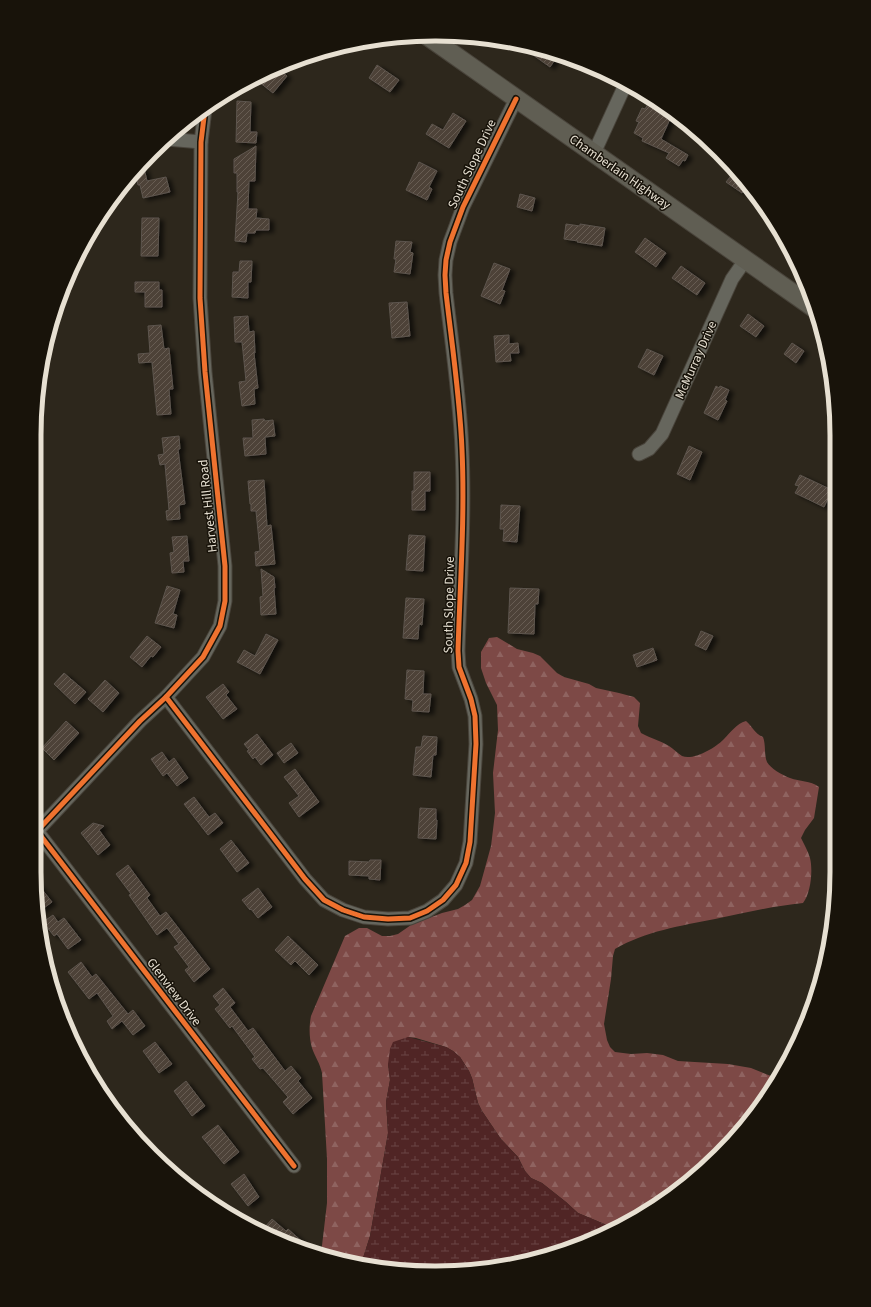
<svg xmlns="http://www.w3.org/2000/svg" width="871" height="1307" viewBox="0 0 871 1307" font-family="'Source Sans 3',sans-serif">
  <style>
    .forest { fill: url(#forest-firs) }
    .wetland { fill: url(#wetland-marsh) }
    .building { fill: url(#building-hatch); stroke: #5d554e; filter: url(#shadow) }
    .lines { fill: none; stroke-linecap: round; stroke-linejoin: round }
    .street-casing { stroke: #49443b; stroke-width: 15 }
    .secondary-casing { stroke: #49443b; stroke-width: 20 }
    .street { stroke: #66665d; stroke-width: 13 }
    .secondary { stroke: #605e53; stroke-width: 18 }
    .cycleway-casing { stroke: #18130a; stroke-width: 8 }
    .cycleway { stroke: #ef722f; stroke-width: 5 }
    .labels { text-anchor: middle; dominant-baseline: central; stroke-width: 3; stroke-linejoin: round; paint-order: stroke }
    .street-label { font-size: 13px; fill: #e7e0d2; stroke: #18130a }
    .rim { fill: none; stroke: #e7e0d2; stroke-width: 5 }
  </style>
  <defs>
    <pattern id="forest-firs" width="22" height="20" patternUnits="userSpaceOnUse"><rect width="22" height="20" fill="#7d4946"/><path d="M5 1l3.5 6h-7zM16 11l3.5 6h-7z" fill="#8f6360"/></pattern>
    <pattern id="wetland-marsh" width="20" height="14" patternUnits="userSpaceOnUse"><rect width="20" height="14" fill="#502525"/><path d="M1 5h8M5 5V1M11 12h8M15 12V8" fill="none" stroke="#694444"/></pattern>
    <pattern id="building-hatch" width="6" height="6" patternUnits="userSpaceOnUse"><rect width="6" height="6" fill="#4e4237"/><path d="M-1 1l2-2M0 6l6-6M5 7l2-2" fill="none" stroke="#685d53"/></pattern>
    <filter id="shadow"><feDropShadow dx="4.5" dy="2.5" stdDeviation="2" flood-color="#0009"/></filter>
  </defs>
  <rect width="100%" height="100%" fill="#2d271c"/>
  <!-- forest -->
  <g class="forest">
    <path d="M497,637L517,649L533,653L540,656L557,673L564,677L589,684L596,688L619,693L634,697L640,703L638,726L641,733C650,738 661,741 669,746C674,749 677,753 682,756C693,761 715,748 723,740C731,732 736,724 746,721C753,727 754,733 763,737C766,745 764,755 767,762C770,768 782,775 790,778C800,782 810,780 819,787L814,818L805,830L801,838C804,844 808,851 810,858C813,870 811,893 803,903C773,906 744,913 715,919C680,926 646,931 615,949L613,956L611,979L604,1024L607,1040L610,1047L615,1052L631,1054L647,1053L663,1055L678,1061L728,1064L751,1068L776,1078L737,1136L680,1190L636,1219L614,1228L578,1213L566,1202L542,1183L531,1178L525,1171L518,1157L501,1139L482,1111L478,1103L472,1078L469,1071L460,1057L453,1051L446,1047L416,1038L408,1037L388,1064L390,1080L386,1102L388,1133L370,1236L363,1258L362,1266L357,1265L321,1254L327,1203V1159L322,1073C320,1063 315,1057 312,1048C309,1038 309,1026 311,1016L345,936L359,928H367L382,936H390L398,934L411,925L442,913L458,909L465,905L472,900L480,886L491,846L492,838L495,813L493,773L498,730L497,705L486,683L481,668V652L489,638Z"/>
    <polygon points="90,1071 153,1157 102,1095"/>
  </g>
  <!-- wetland -->
  <polygon class="wetland" points="408,1037 446,1047 453,1051 460,1057 469,1071 472,1078 478,1103 482,1111 501,1139 518,1157 525,1171 531,1178 542,1183 566,1202 578,1213 614,1228 539,1259 462,1272 409,1272 362,1266 363,1258 370,1236 388,1133 386,1102 390,1080 388,1064 390,1049 393,1042"/>
  <!-- building -->
  <g class="building">
    <polygon points="519,45 559,54 550,67"/>
    <polygon points="377,65 399,80 390,92 369,78"/>
    <polygon points="277,68 287,76 273,93 254,78"/>
    <polygon points="652,99 664,108 662,113 671,117 661,139 688,155 685,161 683,160 679,166 666,158 669,153 642,141 643,138 634,133 639,122 636,121 642,108 645,109 648,104 650,105"/>
    <polygon points="237,101 251,102 250,132 257,132 256,143 236,142"/>
    <polygon points="453,113 466,121 449,148 426,134 432,124 443,130"/>
    <polygon points="256,146 255,181 249,181 248,209 257,209 256,218 269,219 269,230 256,230 255,233 247,233 246,242 235,241 238,192 237,192 237,173 234,173 234,159"/>
    <polygon points="419,162 437,171 429,187 432,189 427,200 406,190"/>
    <polygon points="144,168 147,181 166,177 170,192 143,198 140,185 138,185 135,170"/>
    <polygon points="735,171 748,185 742,193 726,182"/>
    <polygon points="520,194 535,198 532,211 517,207"/>
    <polygon points="142,218 159,218 158,256 141,256"/>
    <polygon points="566,224 580,226 580,224 605,228 602,246 577,242 578,241 564,239"/>
    <polygon points="645,238 666,253 656,267 635,252"/>
    <polygon points="396,241 412,242 410,252 413,253 410,274 394,272 396,259 394,259"/>
    <polygon points="240,261 252,261 251,282 248,282 248,298 232,297 233,272 239,272"/>
    <polygon points="494,263 510,269 502,290 505,291 500,304 481,296"/>
    <polygon points="681,266 705,283 697,295 672,278"/>
    <polygon points="135,282 159,282 159,290 162,290 162,307 145,307 145,292 135,292"/>
    <polygon points="407,302 410,336 392,338 389,303"/>
    <polygon points="748,314 764,326 756,337 740,326"/>
    <polygon points="248,316 249,332 254,331 255,353 254,353 258,388 254,389 255,404 242,406 239,382 246,381 242,342 235,342 234,317"/>
    <polygon points="161,325 164,349 169,348 173,389 169,389 171,414 157,415 152,362 139,363 138,354 150,353 148,326"/>
    <polygon points="509,335 509,344 518,343 519,353 510,353 511,361 496,362 494,336"/>
    <polygon points="792,343 804,351 796,363 784,354"/>
    <polygon points="647,349 663,356 654,375 638,367"/>
    <polygon points="716,386 719,388 720,386 729,390 725,400 727,401 718,420 704,413"/>
    <polygon points="264,419 265,421 273,420 275,436 265,437 266,454 245,456 243,438 253,438 252,420"/>
    <polygon points="179,436 180,449 178,449 185,504 179,505 180,519 167,520 166,511 169,510 165,464 160,465 158,455 164,454 162,438"/>
    <polygon points="689,446 702,452 690,480 677,474"/>
    <polygon points="414,472 430,472 430,491 425,491 425,510 412,510 412,491 414,491"/>
    <polygon points="800,475 832,490 824,507 795,493 799,486 795,485"/>
    <polygon points="264,480 267,526 271,525 275,564 256,566 255,552 260,551 256,511 251,511 251,504 250,504 248,481"/>
    <polygon points="501,505 520,506 517,542 503,541 504,529 500,529"/>
    <polygon points="409,535 425,536 423,571 406,570"/>
    <polygon points="187,536 189,561 183,561 184,572 172,573 170,553 174,552 172,537"/>
    <polygon points="261,569 274,577 275,588 274,588 276,614 261,615 260,597 263,596"/>
    <polygon points="167,586 180,590 173,614 177,615 174,628 155,623"/>
    <polygon points="510,588 539,589 538,604 535,604 534,634 508,633"/>
    <polygon points="406,598 424,599 422,625 419,624 418,639 403,638"/>
    <polygon points="701,631 713,636 706,650 695,645"/>
    <polygon points="266,634 278,640 260,674 237,662 244,650 255,656"/>
    <polygon points="147,636 161,647 153,657 151,656 142,667 130,657"/>
    <polygon points="653,648 657,660 637,667 633,655"/>
    <polygon points="407,670 424,671 423,694 431,694 429,712 412,711 413,700 405,699"/>
    <polygon points="64,673 86,692 75,704 54,684"/>
    <polygon points="105,680 119,693 103,712 88,699"/>
    <polygon points="223,684 229,692 226,695 237,709 223,719 206,697"/>
    <polygon points="66,721 79,733 54,760 42,748"/>
    <polygon points="257,734 273,755 261,765 255,757 253,759 247,751 249,750 244,744"/>
    <polygon points="423,736 437,737 436,755 433,755 431,777 413,775 416,747 421,747"/>
    <polygon points="291,743 298,753 284,763 277,753"/>
    <polygon points="162,752 169,762 174,758 188,778 177,786 167,773 163,776 151,759"/>
    <polygon points="295,769 319,802 299,817 289,803 299,796 284,777"/>
    <polygon points="194,797 209,817 215,813 223,823 208,835 184,804"/>
    <polygon points="420,808 436,809 436,820 437,820 436,839 418,838"/>
    <polygon points="93,823 104,826 99,830 110,845 98,855 81,833"/>
    <polygon points="231,840 249,863 237,872 220,849"/>
    <polygon points="370,860 381,860 380,880 369,879 369,876 349,875 349,861 369,862"/>
    <polygon points="128,865 150,895 147,898 160,916 166,912 210,969 194,982 185,970 189,967 174,947 179,944 167,928 157,935 129,895 131,894 116,874"/>
    <polygon points="37,883 52,902 37,913"/>
    <polygon points="258,888 272,907 258,918 251,909 250,910 242,900"/>
    <polygon points="53,915 58,922 64,918 81,940 68,949 57,934 54,936 43,922"/>
    <polygon points="288,936 318,965 309,975 295,961 291,965 275,950"/>
    <polygon points="81,962 92,977 96,974 128,1014 133,1010 145,1026 133,1035 122,1021 112,1029 107,1021 113,1016 97,993 89,999 68,972"/>
    <polygon points="223,988 235,1003 230,1007 248,1031 253,1028 285,1071 291,1066 301,1078 298,1081 312,1098 293,1114 283,1102 288,1097 263,1068 260,1069 252,1059 255,1057 232,1026 230,1028 215,1009 220,1005 213,996"/>
    <polygon points="155,1042 172,1064 159,1073 143,1051"/>
    <polygon points="186,1081 205,1106 192,1116 174,1091"/>
    <polygon points="218,1125 239,1152 224,1164 202,1137"/>
    <polygon points="244,1174 259,1197 248,1206 231,1184"/>
    <polygon points="272,1219 286,1231 288,1229 314,1252 282,1243 277,1239 264,1228"/>
  </g>
  <g class="lines">
    <defs>
      <g id="street">
        <polyline points="205,109 201,142 200,298 205,372 225,566 225,601 220,626 203,657 166,697 140,721 37,831 294,1166"/>
        <polyline points="167,139 201,142"/>
        <polyline points="594,153 626,83"/>
        <polyline points="639,454 649,449 662,434 732,279 746,259"/>
        <path d="M166,697L305,879L324,900L343,910L364,917L388,919L410,918L427,911L443,900L456,885L466,863L470,842L476,744L475,716L471,699L459,667L458,651C460,584 465,517 462,450C460,398 452,345 446,293L445,275L446,260L450,242L463,207L516,99"/>
      </g>
      <polyline id="secondary" points="426,35 814,308"/>
    </defs>
    <!-- street casing -->
    <use href="#street" class="street-casing"/>
    <!-- secondary casing -->
    <use href="#secondary" class="secondary-casing"/>
    <!-- street -->
    <use href="#street" class="street"/>
    <!-- secondary -->
    <use href="#secondary" class="secondary"/>
    <defs>
      <g id="cycleway">
        <polyline points="205,109 201,142 200,298 205,372 225,566 225,601 220,626 203,657 166,697 140,721 37,831 294,1166"/>
        <path d="M166,697L305,879L324,900L343,910L364,917L388,919L410,918L427,911L443,900L456,885L466,863L470,842L476,744L475,716L471,699L459,667L458,651C460,584 465,517 462,450C460,398 452,345 446,293L445,275L446,260L450,242L463,207L516,99"/>
      </g>
    </defs>
    <!-- cycleway casing -->
    <use href="#cycleway" class="cycleway-casing"/>
    <!-- cycleway -->
    <use href="#cycleway" class="cycleway"/>
  </g>
  <g class="labels">
    <!-- street labels -->
    <g class="street-label">
      <text transform="translate(472 164) rotate(-65)">South Slope Drive</text>
      <text transform="translate(620 172) rotate(35)">Chamberlain Highway</text>
      <text transform="translate(696 360) rotate(-66)">McMurray Drive</text>
      <text transform="translate(208 506) rotate(-96)">Harvest Hill Road</text>
      <text transform="translate(449 605) rotate(-89)">South Slope Drive</text>
      <text transform="translate(174 992) rotate(53)">Glenview Drive</text>
    </g>
  </g>
  <!-- crop -->
  <path d="M0 0H871V1307H0ZM435 41H436A394 394 0 0 1 830 435V872A394 394 0 0 1 436 1266H435A394 394 0 0 1 41 872V435A394 394 0 0 1 435 41Z" fill="#18130a" fill-rule="evenodd"/>
  <path class="rim" d="M435 41H436A394 394 0 0 1 830 435V872A394 394 0 0 1 436 1266H435A394 394 0 0 1 41 872V435A394 394 0 0 1 435 41Z"/>
</svg>
